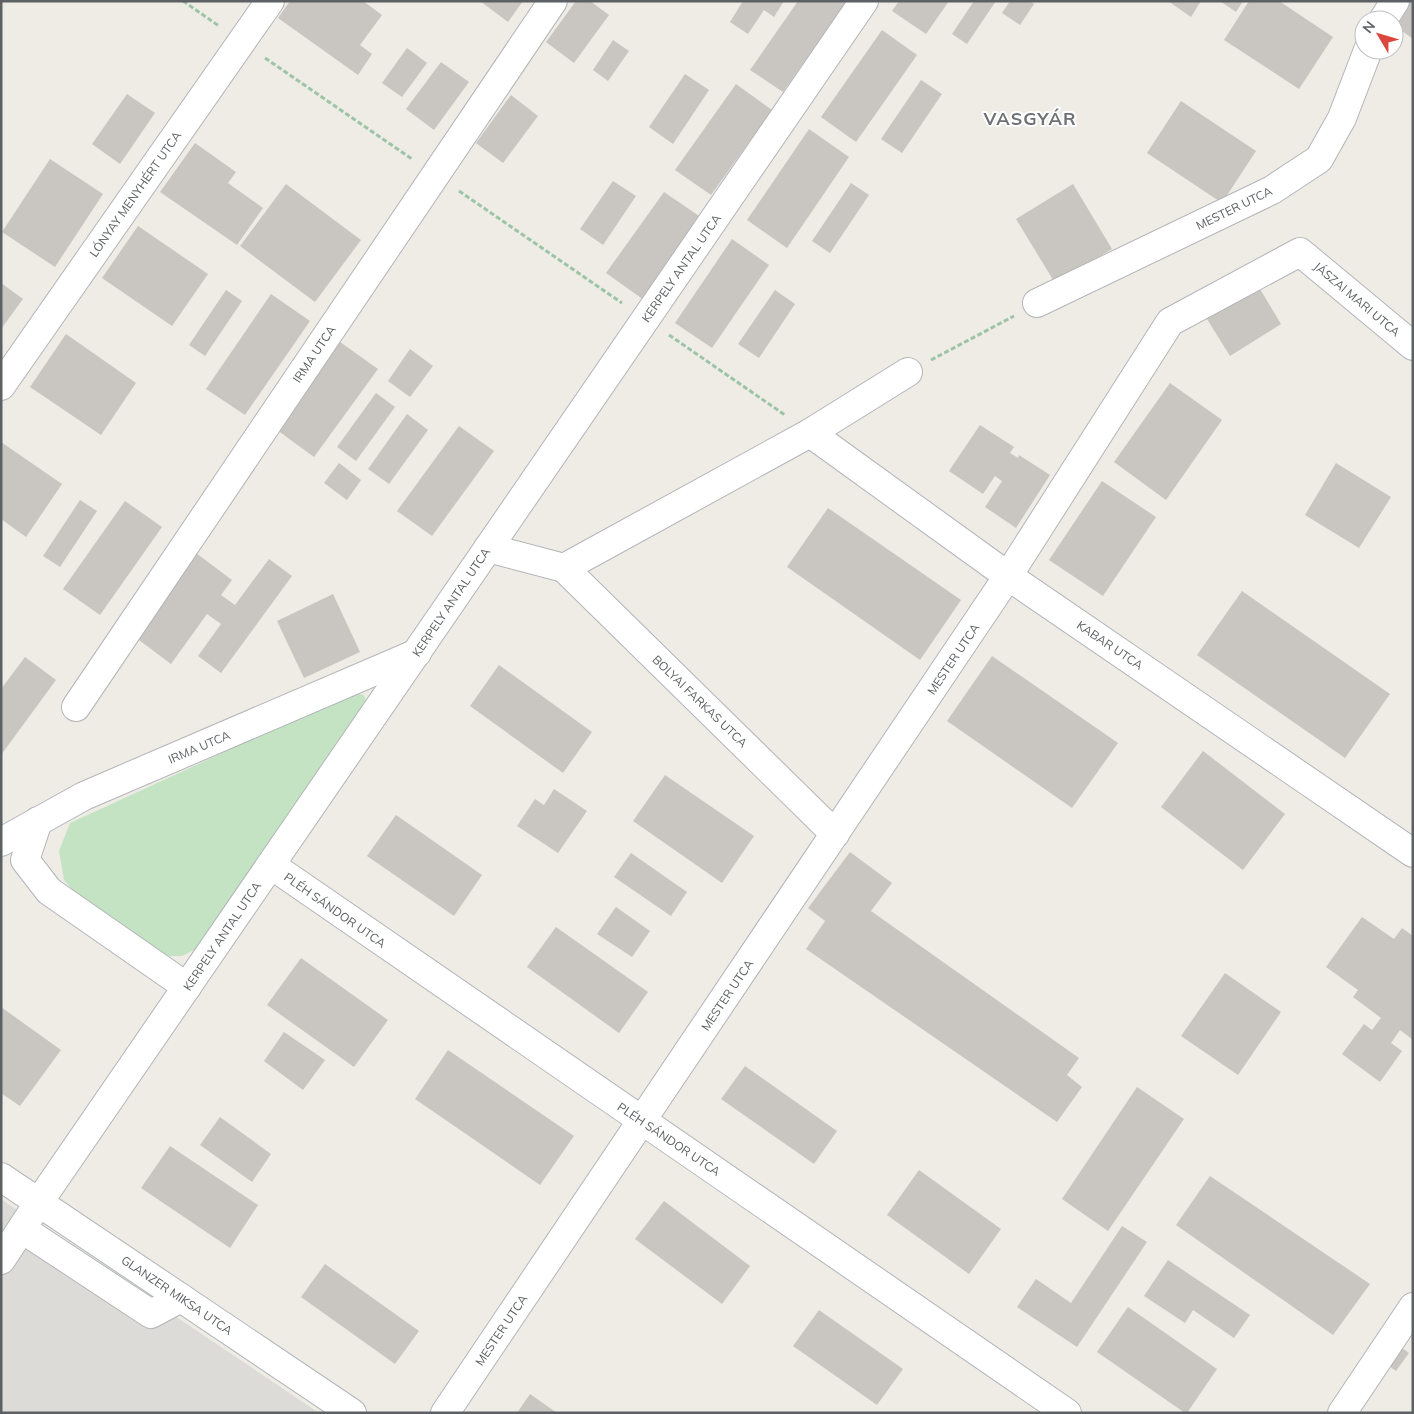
<svg xmlns="http://www.w3.org/2000/svg" width="1414" height="1414" viewBox="0 0 1414 1414" font-family="Mulish,sans-serif">
  <style>
    .industrial { fill: #dddbd7 }
    .green { fill: #c4e3c3 }
    .building { fill: #c9c6c2 }
    .lines { fill: none; stroke-linecap: round; stroke-linejoin: round }
    .minor-casing { stroke: #b2b5b9; stroke-width: 30 }
    .path { stroke: #9dc4a7; stroke-width: 3; stroke-dasharray: 5 2.5; stroke-linecap: butt }
    .minor { stroke: #fff; stroke-width: 28 }
    .labels { text-anchor: middle; dominant-baseline: central; stroke-width: 4; stroke-linejoin: round; paint-order: stroke }
    .street-label { font-size: 12px; fill: #5d6064; stroke: #fff }
    .district-label { font-size: 18px; font-weight: bold; letter-spacing: 1px; fill: #6e7276; stroke: #fff }
  </style>
  <rect width="100%" height="100%" fill="#eeece5"/>
  <!-- industrial -->
  <polygon class="industrial" points="1,1199 319,1413 1,1413"/>
  <!-- green -->
  <polygon class="green" points="353,693 364,695 367,704 198,948 182,956 164,956 84,903 64,880 59,851 70,823"/>
  <!-- building -->
  <g class="building">
    <polygon points="290,1 363,1 382,15 360,45 372,54 358,75 278,18"/>
    <polygon points="480,1 523,1 508,22"/>
    <polygon points="576,1 590,1 609,15 574,63 546,42"/>
    <polygon points="743,1 784,1 774,17 764,10 748,34 730,22"/>
    <polygon points="798,1 846,2 783,92 750,70"/>
    <polygon points="899,1 949,1 926,34 892,11"/>
    <polygon points="974,1 996,1 967,44 952,34"/>
    <polygon points="1010,1 1030,1 1034,4 1020,25 1002,13"/>
    <polygon points="1168,1 1201,1 1191,17"/>
    <polygon points="1220,1 1243,1 1236,12"/>
    <polygon points="1249,1 1279,1 1333,37 1299,89 1224,40"/>
    <polygon points="1409,1 1413,1 1413,39 1394,25 1394,22"/>
    <polygon points="882,30 917,55 856,142 821,117"/>
    <polygon points="613,40 629,51 608,81 593,70"/>
    <polygon points="407,48 427,63 402,97 382,83"/>
    <polygon points="441,62 469,82 434,130 406,109"/>
    <polygon points="685,74 709,90 673,144 649,127"/>
    <polygon points="921,80 942,94 902,153 881,139"/>
    <polygon points="736,84 772,110 711,195 675,170"/>
    <polygon points="127,94 155,113 120,164 92,144"/>
    <polygon points="511,95 538,116 503,163 476,143"/>
    <polygon points="1181,101 1256,151 1222,203 1147,153"/>
    <polygon points="809,129 849,157 787,248 747,220"/>
    <polygon points="195,143 236,172 228,183 263,208 237,245 160,192"/>
    <polygon points="50,159 103,194 55,267 2,232"/>
    <polygon points="613,181 636,196 603,245 580,229"/>
    <polygon points="851,183 869,195 830,253 812,241"/>
    <polygon points="286,184 361,240 315,302 240,246"/>
    <polygon points="1073,184 1112,249 1055,283 1016,219"/>
    <polygon points="664,192 702,218 644,300 606,273"/>
    <polygon points="138,226 208,274 172,326 102,278"/>
    <polygon points="732,239 769,265 712,348 675,323"/>
    <polygon points="1254,279 1281,324 1230,356 1202,311"/>
    <polygon points="1,283 23,299 1,329"/>
    <polygon points="226,290 242,301 205,356 189,345"/>
    <polygon points="775,290 795,304 759,358 738,344"/>
    <polygon points="271,294 310,321 245,415 206,389"/>
    <polygon points="66,334 136,383 101,435 30,387"/>
    <polygon points="340,342 378,369 314,457 277,430"/>
    <polygon points="410,349 433,366 410,397 388,381"/>
    <polygon points="1170,383 1222,420 1166,500 1114,462"/>
    <polygon points="376,393 395,407 356,461 337,447"/>
    <polygon points="407,414 428,430 389,484 368,469"/>
    <polygon points="980,425 1014,447 1010,453 1018,458 1019,455 1050,475 1016,528 985,507 1002,481 995,476 983,494 949,471"/>
    <polygon points="459,426 494,451 432,536 397,511"/>
    <polygon points="1,442 62,484 26,537 1,519"/>
    <polygon points="339,463 361,480 347,500 324,483"/>
    <polygon points="1336,463 1391,497 1359,548 1305,515"/>
    <polygon points="1102,481 1156,517 1103,596 1049,560"/>
    <polygon points="80,500 97,511 60,567 43,556"/>
    <polygon points="125,501 162,527 100,615 63,589"/>
    <polygon points="828,508 961,600 920,660 787,567"/>
    <polygon points="196,553 232,580 221,595 235,605 269,559 292,576 221,673 198,656 221,624 207,614 171,664 135,637"/>
    <polygon points="1242,591 1390,694 1345,758 1197,655"/>
    <polygon points="333,594 360,652 304,678 277,621"/>
    <polygon points="992,656 1118,743 1072,808 947,721"/>
    <polygon points="25,657 56,680 1,755 1,689"/>
    <polygon points="499,665 592,732 563,773 470,706"/>
    <polygon points="1203,751 1285,814 1243,870 1161,807"/>
    <polygon points="665,775 754,836 722,883 633,821"/>
    <polygon points="554,789 587,811 558,853 517,826 535,799 544,805"/>
    <polygon points="396,815 482,875 454,916 367,856"/>
    <polygon points="850,852 892,883 871,911 1079,1058 1067,1075 1082,1087 1057,1122 806,949 825,921 808,908"/>
    <polygon points="631,853 687,892 671,916 614,877"/>
    <polygon points="616,907 650,931 632,957 597,934"/>
    <polygon points="1362,917 1394,939 1402,928 1413,936 1413,1040 1400,1030 1391,1043 1402,1051 1380,1082 1342,1054 1364,1024 1372,1030 1381,1018 1353,997 1358,990 1326,967"/>
    <polygon points="556,927 648,992 619,1033 527,967"/>
    <polygon points="301,958 388,1020 354,1067 267,1005"/>
    <polygon points="1225,973 1281,1012 1238,1075 1181,1036"/>
    <polygon points="1,1007 61,1050 20,1106 1,1093"/>
    <polygon points="284,1032 325,1060 303,1090 264,1061"/>
    <polygon points="448,1050 574,1136 540,1185 415,1099"/>
    <polygon points="745,1066 837,1131 814,1164 721,1099"/>
    <polygon points="1137,1087 1184,1119 1108,1231 1062,1199"/>
    <polygon points="220,1117 271,1154 252,1182 200,1145"/>
    <polygon points="170,1146 258,1205 230,1248 141,1188"/>
    <polygon points="919,1170 1001,1229 969,1274 887,1215"/>
    <polygon points="1210,1176 1370,1284 1333,1335 1176,1225"/>
    <polygon points="664,1201 750,1266 722,1304 635,1239"/>
    <polygon points="1122,1226 1147,1242 1077,1347 1017,1307 1036,1279 1071,1303"/>
    <polygon points="1168,1260 1250,1315 1234,1338 1193,1310 1185,1323 1144,1296"/>
    <polygon points="325,1264 419,1331 395,1364 301,1297"/>
    <polygon points="1128,1307 1217,1369 1187,1413 1185,1413 1097,1352"/>
    <polygon points="819,1310 903,1369 877,1405 793,1346"/>
    <polygon points="1402,1348 1409,1353 1396,1371 1389,1366"/>
    <polygon points="530,1394 557,1413 517,1413"/>
  </g>
  <g class="lines">
    <defs>
      <g id="minor">
        <polyline points="1383,20 1395,1"/>
        <polyline points="1037,303 1272,190 1319,159 1342,118 1368,50"/>
        <polyline points="1,386 270,1"/>
        <polyline points="810,433 1008,576 1413,853"/>
        <polyline points="488,548 564,568 810,433 908,372"/>
        <polyline points="564,568 835,834"/>
        <polyline points="76,707 553,1"/>
        <polyline points="38,821 25,860 49,891 187,987"/>
        <polyline points="1,842 84,796 417,653"/>
        <polyline points="271,865 1067,1413"/>
        <polyline points="1,1177 352,1413"/>
        <polyline points="22,1229 151,1314 181,1298"/>
        <polyline points="1,1260 39,1202 864,1"/>
        <polyline points="445,1413 1008,576 1170,322 1300,252 1413,346"/>
        <polyline points="1342,1413 1413,1307"/>
      </g>
    </defs>
    <!-- minor casing -->
    <use href="#minor" class="minor-casing"/>
    <!-- path -->
    <g class="path">
      <polyline points="183,1 219,26"/>
      <polyline points="265,58 412,159"/>
      <polyline points="459,191 622,303"/>
      <polyline points="669,335 785,415"/>
      <polyline points="931,360 1014,316"/>
    </g>
    <!-- minor -->
    <use href="#minor" class="minor"/>
  </g>
  <g class="labels">
    <!-- street labels -->
    <g class="street-label">
      <text transform="translate(135 194) rotate(-55)">LÓNYAY MENYHÉRT UTCA</text>
      <text transform="translate(1234 208) rotate(-26)">MESTER UTCA</text>
      <text transform="translate(681 268) rotate(-55)">KERPELY ANTAL UTCA</text>
      <text transform="translate(1357 299) rotate(40)">JÁSZAI MARI UTCA</text>
      <text transform="translate(314 354) rotate(-56)">IRMA UTCA</text>
      <text transform="translate(451 602) rotate(-56)">KERPELY ANTAL UTCA</text>
      <text transform="translate(1110 645) rotate(34)">KABAR UTCA</text>
      <text transform="translate(953 659) rotate(-56)">MESTER UTCA</text>
      <text transform="translate(700 701) rotate(44)">BOLYAI FARKAS UTCA</text>
      <text transform="translate(199 747) rotate(-23)">IRMA UTCA</text>
      <text transform="translate(335 910) rotate(35)">PLÉH SÁNDOR UTCA</text>
      <text transform="translate(222 936) rotate(-56)">KERPELY ANTAL UTCA</text>
      <text transform="translate(727 995) rotate(-56)">MESTER UTCA</text>
      <text transform="translate(669 1139) rotate(34)">PLÉH SÁNDOR UTCA</text>
      <text transform="translate(177 1295) rotate(34)">GLANZER MIKSA UTCA</text>
      <text transform="translate(501 1330) rotate(-56)">MESTER UTCA</text>
    </g>
    <!-- district labels -->
    <g class="district-label">
      <text x="1030" y="118">VASGYÁR</text>
    </g>
  </g>
  <!-- border -->
  <rect width="1414" height="1414" fill="none" stroke="#5d6064" stroke-width="5"/>
  <!-- north arrow -->
  <g transform="translate(1379 35) rotate(308)"><circle r="24" fill="#ffffff" stroke="#bebfc1"/>
  <path d="M0-4L9 19L0 12L-9 19Z" fill="#db473d"/>
  <text y="-8" font-size="14" font-weight="bold" text-anchor="middle" fill="#5d6064">N</text>
  </g>
</svg>
